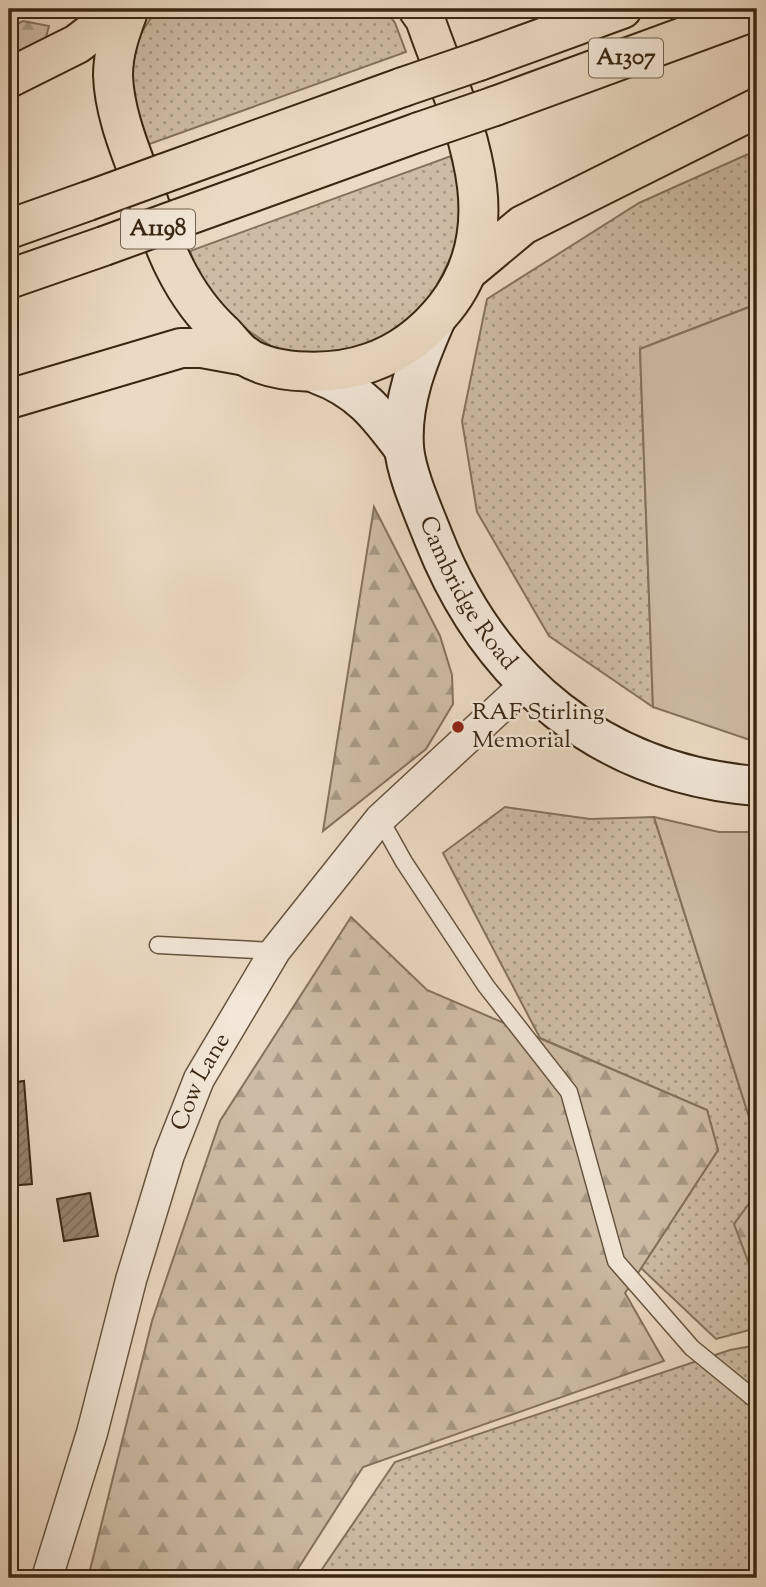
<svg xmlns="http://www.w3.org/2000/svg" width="766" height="1587" viewBox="0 0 766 1587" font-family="'Sorts Mill Goudy',serif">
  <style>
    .grass { fill: url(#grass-dots); stroke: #84725c; stroke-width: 2 }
    .forest { fill: url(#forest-firs); stroke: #84725c; stroke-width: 2 }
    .garden { fill: #cdbca5; stroke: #84725c; stroke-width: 2 }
    .building { fill: url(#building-hatch); stroke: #3a2712; stroke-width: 2 }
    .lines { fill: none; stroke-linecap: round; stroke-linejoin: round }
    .service-casing { stroke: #66543e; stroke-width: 19 }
    .minor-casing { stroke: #66543e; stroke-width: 33 }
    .secondary-casing { stroke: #3a2712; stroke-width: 42 }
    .primary-casing { stroke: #3a2712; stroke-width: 42 }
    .service { stroke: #f2e7d8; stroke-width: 16 }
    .minor { stroke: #f2e7d8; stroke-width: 30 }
    .secondary { stroke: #f2e7d8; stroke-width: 38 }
    .primary { stroke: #ebdac3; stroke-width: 38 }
    .primary-bridge-casing { stroke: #3a2712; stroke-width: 42; stroke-linecap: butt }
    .primary-bridge { stroke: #ebdac3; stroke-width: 38 }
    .poi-dot { fill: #8f2418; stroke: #f2e7d8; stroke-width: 2.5 }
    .labels { text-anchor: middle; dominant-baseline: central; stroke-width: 5; stroke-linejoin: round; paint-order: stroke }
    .shield { fill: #f2e7d8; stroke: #71614d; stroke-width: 2 }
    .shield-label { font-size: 23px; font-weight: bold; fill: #3a2712 }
    .street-label { font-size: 24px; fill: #3a2712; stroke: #f2e7d8 }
    .poi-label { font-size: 24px; fill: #3a2712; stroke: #f2e7d8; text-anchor: start }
  </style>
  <defs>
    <pattern id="grass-dots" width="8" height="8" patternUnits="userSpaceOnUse" patternTransform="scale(1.75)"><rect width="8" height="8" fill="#cdbca5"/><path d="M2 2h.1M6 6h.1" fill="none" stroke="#a79985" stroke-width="1.8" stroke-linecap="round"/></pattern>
    <pattern id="forest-firs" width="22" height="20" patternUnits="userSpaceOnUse" patternTransform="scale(1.75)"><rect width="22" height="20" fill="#cdbca5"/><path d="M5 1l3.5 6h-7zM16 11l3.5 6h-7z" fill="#a79985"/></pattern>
    <pattern id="building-hatch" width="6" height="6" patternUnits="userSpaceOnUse" patternTransform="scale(1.75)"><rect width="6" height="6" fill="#96846e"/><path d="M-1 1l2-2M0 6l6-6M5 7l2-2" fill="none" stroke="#7b6c59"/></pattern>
  </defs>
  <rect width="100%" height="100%" fill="#ebdac3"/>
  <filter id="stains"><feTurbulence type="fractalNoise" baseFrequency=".00286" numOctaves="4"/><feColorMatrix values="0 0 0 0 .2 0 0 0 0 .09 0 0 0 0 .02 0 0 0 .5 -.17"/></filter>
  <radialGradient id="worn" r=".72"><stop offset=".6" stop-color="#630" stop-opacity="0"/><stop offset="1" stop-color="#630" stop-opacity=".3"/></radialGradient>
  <!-- grass -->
  <g class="grass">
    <polygon points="157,9 385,9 395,23 406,52 144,146 133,97 132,47"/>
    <polygon points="757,150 757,304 640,349 653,707 549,636 477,512 462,421 487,299 639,203"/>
    <polygon points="451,156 463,205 453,253 426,307 372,344 325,355 277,350 228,317 201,280 190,251"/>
    <polygon points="505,807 590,819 654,817 757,1142 757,1193 735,1224 751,1269 757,1272 757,1328 716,1339 641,1268 718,1150 707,1110 540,1038 443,853"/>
    <polygon points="757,1345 757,1578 316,1578 395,1462 730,1350"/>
  </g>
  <!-- forest -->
  <g class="forest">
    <polygon points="23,21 49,26 45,41 9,59 9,28"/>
    <polygon points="374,507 440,636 452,675 453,704 426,749 323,831"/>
    <polygon points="351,917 427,990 707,1110 718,1150 625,1293 664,1361 363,1467 292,1578 88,1578 152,1321 220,1121"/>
    <polygon points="757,1193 757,1272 751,1269 734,1224"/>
  </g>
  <!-- garden -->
  <g class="garden">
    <polygon points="757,304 757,740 750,740 653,707 640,349"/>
    <polygon points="654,817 719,832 757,832 757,1142"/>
  </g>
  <!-- building -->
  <g class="building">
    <polygon points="24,1081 32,1184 9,1186 9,1083"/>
    <polygon points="90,1193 98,1236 64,1241 57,1199"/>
  </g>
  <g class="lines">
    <defs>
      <g id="service">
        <polyline points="380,819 404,862 486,986 569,1092 616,1261 692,1348 757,1401"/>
        <polyline points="158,945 275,951"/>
      </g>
      <g id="minor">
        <path id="s1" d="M47,1578L92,1433L131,1280L169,1155L199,1079L275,951L380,819L526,684"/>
      </g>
      <g id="secondary">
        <path id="s2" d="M436,319C418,360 401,402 404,447C406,474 424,513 434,539C490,680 602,774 757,786"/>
        <path d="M317,374C359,389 378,414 404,449"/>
      </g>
      <g id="primary">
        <path d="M129,9C121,30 113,52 113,75C114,110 128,145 140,177C160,235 176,290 223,333C230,340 237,350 245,356C277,376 335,375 369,363C399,353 425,333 445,308C516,219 457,112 425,19L418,9"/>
        <polyline points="479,61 622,9"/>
        <polyline points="9,78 77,44 123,9"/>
        <polyline points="495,106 757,10"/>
        <polyline points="162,174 403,87"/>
        <polyline points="178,219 419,132"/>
        <polyline points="9,229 88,201"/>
        <polyline points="469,270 523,225 757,108"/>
        <polyline points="9,279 104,246"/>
        <polyline points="9,399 181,348 202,348 246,356"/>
      </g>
    </defs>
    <!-- service casing -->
    <use href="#service" class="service-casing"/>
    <!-- minor casing -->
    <use href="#minor" class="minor-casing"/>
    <!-- secondary casing -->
    <use href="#secondary" class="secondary-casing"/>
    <!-- primary casing -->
    <use href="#primary" class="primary-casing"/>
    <!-- service -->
    <use href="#service" class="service"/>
    <!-- minor -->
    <use href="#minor" class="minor"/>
    <!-- secondary -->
    <use href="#secondary" class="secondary"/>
    <!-- primary -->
    <use href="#primary" class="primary"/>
    <defs>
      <g id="primary-bridge">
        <polyline points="403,87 479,61"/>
        <polyline points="419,132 495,106"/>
        <polyline points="88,201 162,174"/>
        <polyline points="104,246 178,219"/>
      </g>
    </defs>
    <!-- primary-bridge casing -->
    <use href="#primary-bridge" class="primary-bridge-casing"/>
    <!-- primary-bridge -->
    <use href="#primary-bridge" class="primary-bridge"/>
  </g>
  <!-- markers -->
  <circle class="poi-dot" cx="458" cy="727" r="7"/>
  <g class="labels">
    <!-- shield labels -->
    <g class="shield">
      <rect x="589" y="38.5" width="74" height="39" rx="5"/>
      <rect x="121" y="209.5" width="74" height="39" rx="5"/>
    </g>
    <g class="shield-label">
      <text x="626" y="58">A1307</text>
      <text x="158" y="229">A1198</text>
    </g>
    <!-- street labels -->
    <g class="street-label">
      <text stroke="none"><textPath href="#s2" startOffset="294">Cambridge Road</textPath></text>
      <text stroke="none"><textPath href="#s1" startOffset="520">Cow Lane</textPath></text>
    </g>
    <!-- poi labels -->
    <g class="poi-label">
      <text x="472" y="713">RAF Stirling<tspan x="472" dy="28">Memorial</tspan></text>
    </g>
  </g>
  <!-- margin -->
  <rect width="766" height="1587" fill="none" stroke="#ebdac3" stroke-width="35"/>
  <rect x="10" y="10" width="745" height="1566" fill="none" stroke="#3a2712" stroke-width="3.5"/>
  <rect x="18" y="18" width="731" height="1552" fill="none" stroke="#3a2712" stroke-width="2"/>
  <rect width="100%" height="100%" filter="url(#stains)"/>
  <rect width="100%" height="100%" fill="url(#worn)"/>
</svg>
